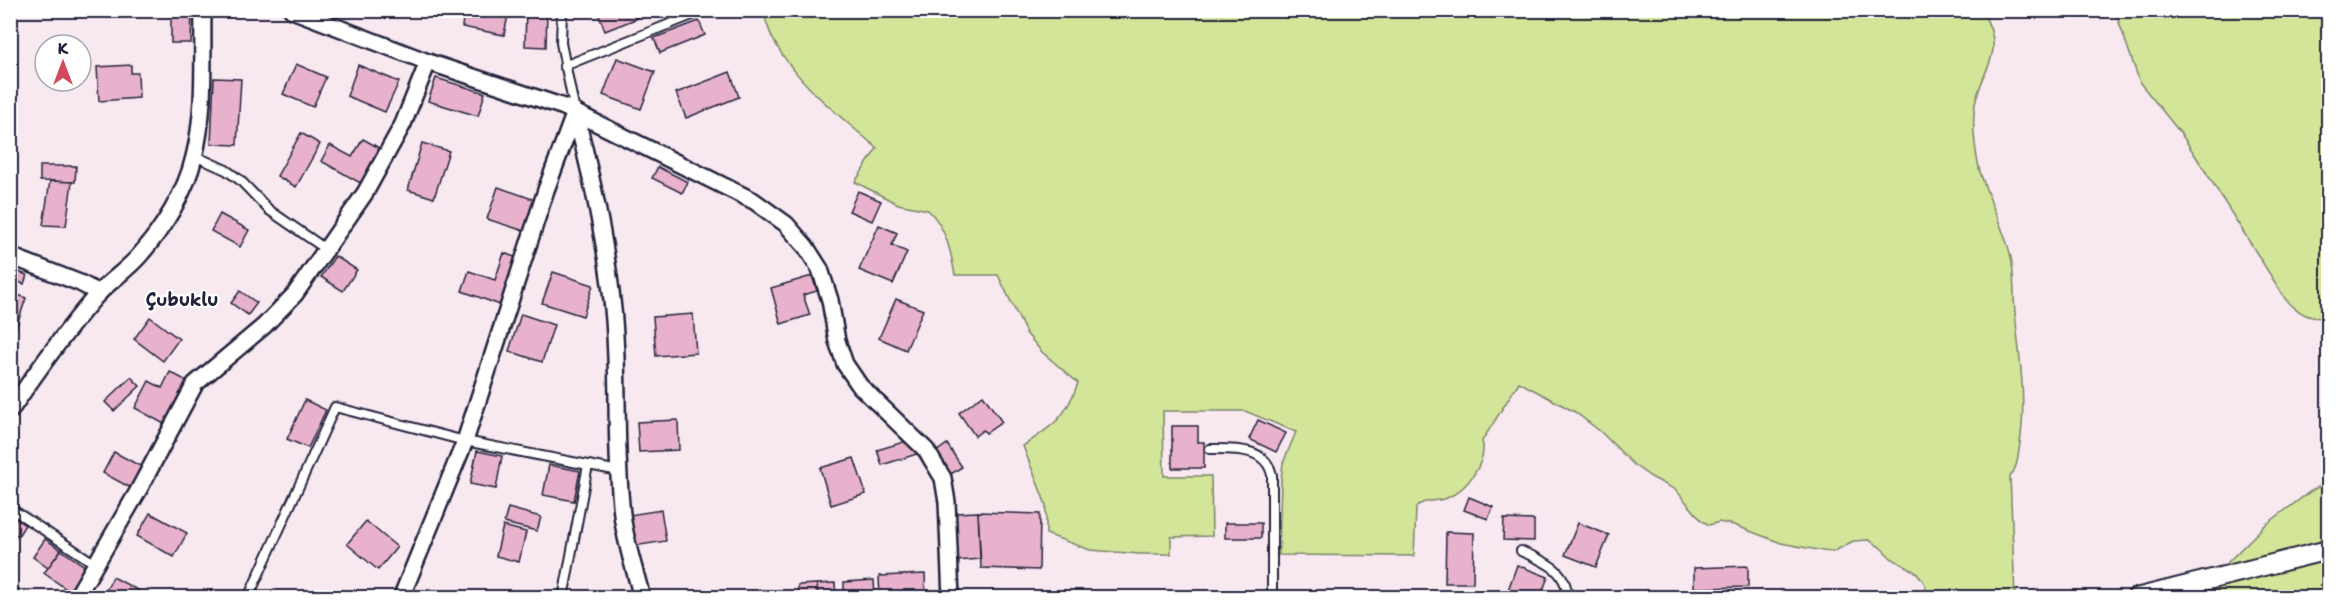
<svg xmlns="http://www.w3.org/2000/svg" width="2339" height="608" viewBox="0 0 2339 608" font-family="'Shantell Sans',sans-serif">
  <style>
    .green { fill: #d2e599; stroke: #7a846a; stroke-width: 1.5 }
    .building { fill: #e8b2cc; stroke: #22223b; stroke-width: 1.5 }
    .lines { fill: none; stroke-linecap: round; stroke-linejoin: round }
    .service-casing { stroke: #22223b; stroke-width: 12 }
    .minor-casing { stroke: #22223b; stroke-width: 20 }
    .tertiary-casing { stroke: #22223b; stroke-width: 22 }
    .service { stroke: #fff; stroke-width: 8 }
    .minor { stroke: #fff; stroke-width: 15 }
    .tertiary { stroke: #fff; stroke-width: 18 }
    .labels { text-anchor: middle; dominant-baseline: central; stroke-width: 4.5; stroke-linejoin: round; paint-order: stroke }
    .neighbourhood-label { font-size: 18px; font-weight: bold; fill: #22223b; stroke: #fff }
  </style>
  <rect width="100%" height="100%" fill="#f8e8f0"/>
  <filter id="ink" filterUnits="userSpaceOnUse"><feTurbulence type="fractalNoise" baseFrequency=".0167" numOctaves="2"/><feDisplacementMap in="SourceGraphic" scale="12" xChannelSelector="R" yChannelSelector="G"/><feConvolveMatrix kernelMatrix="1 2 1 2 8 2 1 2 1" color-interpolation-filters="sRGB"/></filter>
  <g filter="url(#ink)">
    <!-- green -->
    <g class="green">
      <path d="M763,11H1982C2007,54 1984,63 1975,104C1972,123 1975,149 1979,168C1987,197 2002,224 2010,253C2015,272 2013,293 2015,312C2019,357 2027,398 2020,443C2018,456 2018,467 2010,477L2015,597H1927L1925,584L1917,573L1891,558L1880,547L1869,540L1853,541L1833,552L1823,551L1781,543L1734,525L1719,522L1709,525L1702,521L1676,490L1651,477L1634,465L1601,432L1575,412L1519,382L1482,441C1488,462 1466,490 1447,498C1437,502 1424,499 1416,507L1414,556L1279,555L1281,479L1283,463L1296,432L1245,411H1163L1164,476H1211L1212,536L1171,537V554H1140L1090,550L1046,534V505L1023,446C1054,425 1065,419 1078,383L1042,352L1026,333L998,275H955C951,252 946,227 928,210L898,204L855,182L877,148C840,116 798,85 774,41C769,32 766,20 763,11Z"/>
      <path d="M2115,11H2328V317C2309,320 2299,313 2286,300L2202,166L2182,135L2140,83Z"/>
      <polygon points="2328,481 2328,597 2136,598 2211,579 2264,526 2311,491"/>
    </g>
    <!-- building -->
    <g class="building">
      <polygon points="171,10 192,10 191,43 171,43"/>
      <polygon points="464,10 509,10 504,35 462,27"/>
      <polygon points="526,10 547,10 546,47 525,46"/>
      <polygon points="597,10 635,10 638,18 605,31"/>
      <polygon points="699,21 705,35 660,53 654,38"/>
      <polygon points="617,58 655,72 641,109 603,95"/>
      <polygon points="296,64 326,77 313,107 283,94"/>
      <polygon points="131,65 131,73 138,73 139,98 99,101 97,67"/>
      <polygon points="358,65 399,82 385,112 347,96"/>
      <polygon points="730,72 739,97 686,118 676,93"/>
      <polygon points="214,78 241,79 237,145 211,144"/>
      <polygon points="436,78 485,93 478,116 428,101"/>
      <polygon points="301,133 320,144 296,187 277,176"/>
      <polygon points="363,139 383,150 364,185 321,161 330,145 352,157"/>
      <polygon points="422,143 449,151 434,198 408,190"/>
      <polygon points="40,166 76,166 75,182 40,181"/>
      <polygon points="658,167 688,182 682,193 652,178"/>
      <polygon points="50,181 72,182 66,226 43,225"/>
      <polygon points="498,187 535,200 524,231 487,219"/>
      <polygon points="858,191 881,201 872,221 849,211"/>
      <polygon points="220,214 249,230 240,247 211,231"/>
      <polygon points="879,225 897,233 892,245 907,252 893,284 859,270"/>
      <polygon points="504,253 517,258 500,305 462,291 469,271 495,280"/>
      <polygon points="335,256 357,270 343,291 321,277"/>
      <polygon points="10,269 27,275 24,284 10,279"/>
      <polygon points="553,272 593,285 583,316 542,303"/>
      <polygon points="812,276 817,291 803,295 810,315 781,324 771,288"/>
      <polygon points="240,291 257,303 248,315 231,303"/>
      <polygon points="10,292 26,298 16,328 10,326"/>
      <polygon points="896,299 923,310 906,350 879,338"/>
      <polygon points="521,314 554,325 542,362 509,351"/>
      <polygon points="693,314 696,353 656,356 653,317"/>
      <polygon points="150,317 179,339 163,361 134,339"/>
      <polygon points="170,372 187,381 164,424 135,408 149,381 162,388"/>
      <polygon points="131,377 140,386 114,411 105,402"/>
      <polygon points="983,395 1002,422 986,433 983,430 975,436 959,413"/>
      <polygon points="305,400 326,410 308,448 287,439"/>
      <polygon points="678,420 679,450 639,452 637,422"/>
      <polygon points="1258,420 1286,433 1276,452 1249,439"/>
      <polygon points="1172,426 1198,426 1198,442 1204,442 1204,468 1172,468"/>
      <polygon points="907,441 920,453 882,465 877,450"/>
      <polygon points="947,444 962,467 951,474 936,452"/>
      <polygon points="477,451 502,456 496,489 470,484"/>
      <polygon points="114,452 144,468 133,489 103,473"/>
      <polygon points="854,458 866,494 831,505 820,468"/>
      <polygon points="549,465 580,471 574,501 543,495"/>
      <polygon points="1469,497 1493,507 1488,519 1464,510"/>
      <polygon points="508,508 541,517 537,531 504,523"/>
      <polygon points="661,510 666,541 634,546 629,515"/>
      <polygon points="978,512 1040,514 1039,570 981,568"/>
      <polygon points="978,512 980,559 957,561 955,513"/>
      <polygon points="150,513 187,533 174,557 137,536"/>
      <polygon points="10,515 25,525 18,536 10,530"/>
      <polygon points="1504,519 1534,520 1534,541 1503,540"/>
      <polygon points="366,521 397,547 378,570 347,544"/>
      <rect x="1225" y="523" width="36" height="15"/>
      <polygon points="1578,523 1609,535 1596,567 1565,555"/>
      <polygon points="503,526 526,532 519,562 496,556"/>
      <polygon points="1446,532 1474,533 1473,583 1445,583"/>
      <polygon points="45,539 61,550 48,568 33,557"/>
      <polygon points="61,550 86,567 69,591 44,573"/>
      <polygon points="1517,565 1548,577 1540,598 1527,598 1508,590"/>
      <polygon points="1748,566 1748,587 1694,588 1694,568"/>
      <polygon points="925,574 926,598 880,598 879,576"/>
      <polygon points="113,577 145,594 143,598 102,598"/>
      <polygon points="874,580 875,598 844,598 844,582"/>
      <polygon points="835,583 836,598 818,598 817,584"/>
      <polygon points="817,584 818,598 798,598 798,585"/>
    </g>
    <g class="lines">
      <defs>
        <g id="service">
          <polyline points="562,10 561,43 575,112"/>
          <polyline points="564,66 705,10"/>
          <polyline points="195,156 226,170 240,180 269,210 327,250"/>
          <path d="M1210,449C1234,449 1266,447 1272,475V598"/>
          <polyline points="10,508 97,565"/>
          <path d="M1521,551C1543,561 1568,569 1567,598"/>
          <polyline points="248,598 335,407 465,441 619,471"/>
          <polyline points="563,598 588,465"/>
        </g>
        <g id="minor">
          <polyline points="292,10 428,62 564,107 754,201 786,224 806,247 820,269 830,300 837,341 845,364 860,386 926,450 943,478 947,502 951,598"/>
          <path d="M575,112C592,177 606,242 613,309C620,377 614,446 622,514C625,542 635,570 642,598"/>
          <polyline points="10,256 80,283 99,293"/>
          <path d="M10,411C37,371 64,333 95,297C108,282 126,271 139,256C163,229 186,192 194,157C206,110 202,58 203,10"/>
          <polyline points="76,598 137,493 195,384 264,326 295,294 365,193 403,124 428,62"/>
          <polyline points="401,598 465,441 546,190 575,112"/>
        </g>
        <polyline id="tertiary" points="2136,598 2328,550"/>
      </defs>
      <!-- service casing -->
      <use href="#service" class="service-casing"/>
      <!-- minor casing -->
      <use href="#minor" class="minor-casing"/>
      <!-- tertiary casing -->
      <use href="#tertiary" class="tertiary-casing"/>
      <!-- service -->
      <use href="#service" class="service"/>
      <!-- minor -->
      <use href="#minor" class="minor"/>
      <!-- tertiary -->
      <use href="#tertiary" class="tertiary"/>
    </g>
  </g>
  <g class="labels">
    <!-- neighbourhood labels -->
    <g class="neighbourhood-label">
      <text x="182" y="300">Çubuklu</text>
    </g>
  </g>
  <!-- margin -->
  <rect width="2339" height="608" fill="none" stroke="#fff" stroke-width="36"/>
  <rect x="18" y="18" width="2303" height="572" fill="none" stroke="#22223b" stroke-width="2" filter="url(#ink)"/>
  <!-- north arrow -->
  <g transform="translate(63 63)"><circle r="28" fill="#ffffff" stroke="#a7a7b1" stroke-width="1.5"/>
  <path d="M0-4.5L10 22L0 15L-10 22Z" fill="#d1495b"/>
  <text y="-9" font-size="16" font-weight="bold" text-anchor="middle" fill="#22223b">K</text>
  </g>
</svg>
